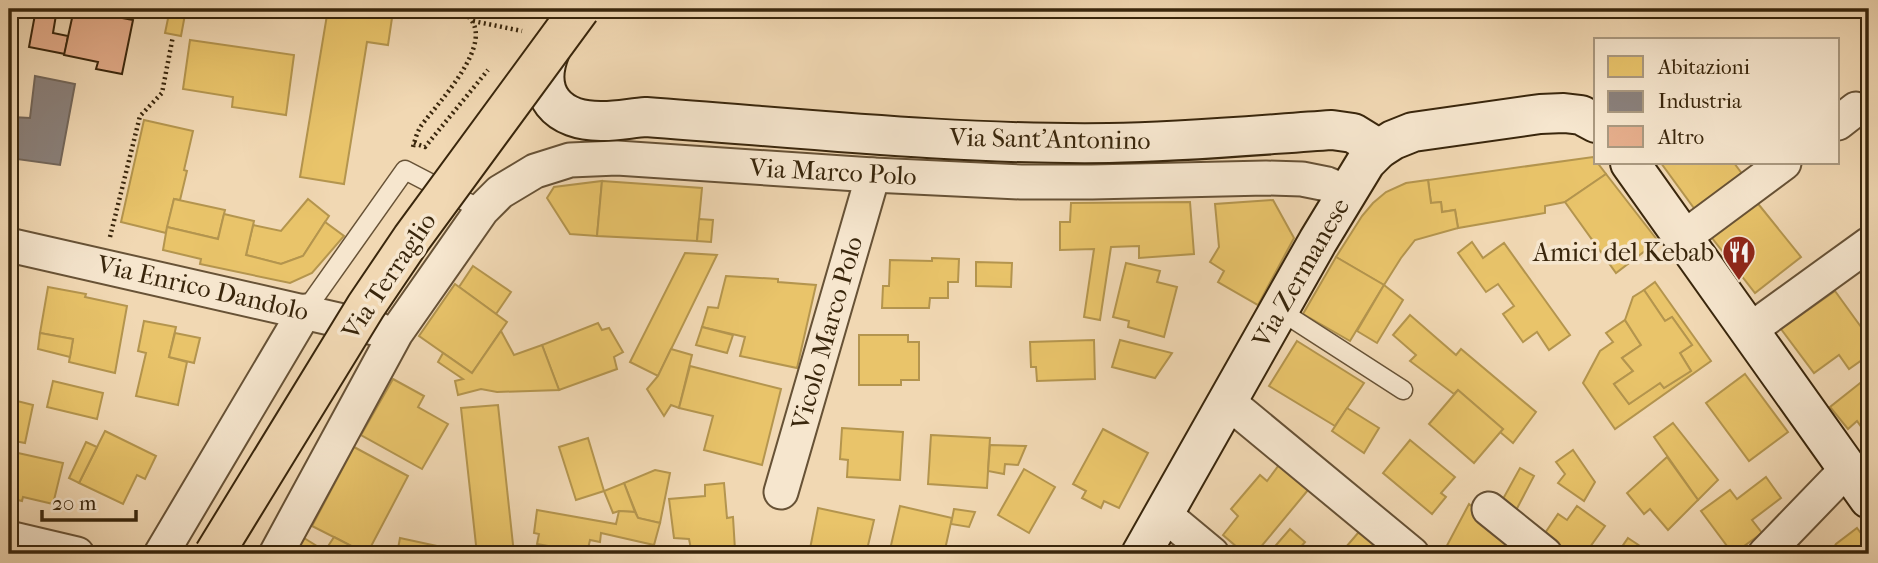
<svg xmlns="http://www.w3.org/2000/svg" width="1878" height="563" viewBox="0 0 1878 563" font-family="'IM FELL French Canon',serif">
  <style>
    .homes { fill: #e9c46a; stroke: #b4954e; stroke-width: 2 }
    .industry { fill: #8a817c; stroke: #72665a; stroke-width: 2 }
    .building { fill: #e6ae8c; stroke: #39260c; stroke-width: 2 }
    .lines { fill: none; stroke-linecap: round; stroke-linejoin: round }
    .lane-casing { stroke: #675236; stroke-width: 21 }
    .street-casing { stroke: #675236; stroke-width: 37 }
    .secondary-casing { stroke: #39260c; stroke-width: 42 }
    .path { stroke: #39260c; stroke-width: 4.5; stroke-dasharray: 2 3.5; stroke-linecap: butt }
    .lane { stroke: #f6e6ce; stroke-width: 18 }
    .street { stroke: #f6e6ce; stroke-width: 33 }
    .secondary { stroke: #f6e6ce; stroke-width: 38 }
    .rail { stroke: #39260c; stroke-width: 5; stroke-dasharray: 12 12; stroke-linecap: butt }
    .primary-bridge-casing { stroke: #39260c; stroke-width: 42; stroke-linecap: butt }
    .primary-bridge { stroke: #f1d8b3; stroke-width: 38 }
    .labels { text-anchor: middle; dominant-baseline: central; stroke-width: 7; stroke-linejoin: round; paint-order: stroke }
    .street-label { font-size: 26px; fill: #39260c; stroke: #f6e6ce }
    .poi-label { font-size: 26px; fill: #39260c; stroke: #f6e6ce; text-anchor: end }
  </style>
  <rect width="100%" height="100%" fill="#f1d8b3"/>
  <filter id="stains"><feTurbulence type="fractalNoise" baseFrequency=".00286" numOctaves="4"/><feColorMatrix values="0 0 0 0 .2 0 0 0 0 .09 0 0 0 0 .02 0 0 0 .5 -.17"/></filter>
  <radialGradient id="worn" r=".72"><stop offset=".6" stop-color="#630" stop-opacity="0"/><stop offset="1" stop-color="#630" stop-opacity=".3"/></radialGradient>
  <!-- homes -->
  <g class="homes">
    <polygon points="170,9 186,9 181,36 165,33"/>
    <polygon points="328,9 382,9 381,16 392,18 388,45 367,42 344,184 300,177"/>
    <polygon points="190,40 294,55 286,115 232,107 233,97 183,89"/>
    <polygon points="144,120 193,131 184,170 187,171 180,200 174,199 166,233 121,222"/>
    <polygon points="1593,157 1606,174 1565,202 1545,206 1545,213 1458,228 1455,210 1442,212 1441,202 1431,203 1428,180"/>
    <polygon points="1661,163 1734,163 1746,179 1699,215"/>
    <polygon points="1606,174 1658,241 1616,273 1565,202"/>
    <polygon points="1428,180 1431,203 1441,202 1442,212 1455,210 1458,228 1415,240 1401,258 1384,285 1336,257 1362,216 1373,203 1386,192 1406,183"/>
    <polygon points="602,181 597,236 570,234 547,198 554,187"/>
    <polygon points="602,181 702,188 697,241 597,236"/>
    <polygon points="1751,195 1801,257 1755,293 1705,229"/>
    <polygon points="174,199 225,210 218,239 167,227"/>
    <polygon points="308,199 329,216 303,256 281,264 246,255 253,225 281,231"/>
    <polygon points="1273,200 1294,238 1258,305 1218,282 1224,271 1210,262 1219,247 1215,204"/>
    <polygon points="1190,202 1194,254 1139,258 1139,246 1111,247 1100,320 1084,317 1094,249 1060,250 1060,222 1070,222 1071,203"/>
    <polygon points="224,214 254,221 246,255 281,264 303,256 325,222 344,236 312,273 290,283 200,264 201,259 163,250 167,227 218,239"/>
    <polygon points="699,219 713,220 711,242 697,241"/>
    <polygon points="1472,242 1483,258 1504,243 1570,335 1549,350 1537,332 1523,342 1503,314 1514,306 1498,284 1486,292 1458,253"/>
    <polygon points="685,253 717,255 658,376 630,362"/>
    <polygon points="1336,257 1384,285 1350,341 1303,314"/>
    <polygon points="932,258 959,259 958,282 948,282 948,298 930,298 929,308 882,308 883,286 889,286 890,260 932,261"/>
    <polygon points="976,262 1012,263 1011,287 976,286"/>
    <polygon points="1126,263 1160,271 1157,282 1177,287 1164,337 1128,327 1129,321 1113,317"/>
    <polygon points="473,266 511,292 496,314 459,287"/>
    <polygon points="726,276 778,279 778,282 816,285 797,368 740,356 745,337 702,327 708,307 718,308"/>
    <polygon points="1655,282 1711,361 1615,429 1583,383 1600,351 1613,342 1606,333 1625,320 1641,345 1622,358 1633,371 1614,384 1629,404 1660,383 1664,388 1691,371 1680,353 1692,345 1672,317 1665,321 1644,290"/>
    <polygon points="455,284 507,322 472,373 419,336"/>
    <polygon points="1384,285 1403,300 1377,343 1357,331"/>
    <polygon points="48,287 86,294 85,297 127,306 115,373 69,362 73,339 40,333"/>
    <polygon points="1644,290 1665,321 1672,317 1692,345 1680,353 1691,371 1664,388 1660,383 1629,404 1614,384 1633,371 1622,358 1641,345 1625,320 1633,297"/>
    <polygon points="1835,291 1869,338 1869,355 1849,369 1839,355 1814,373 1781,329"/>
    <polygon points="1410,315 1456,355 1461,349 1536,412 1513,443 1500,432 1503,429 1458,390 1454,394 1410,361 1416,355 1393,335"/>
    <polygon points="144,321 176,327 169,357 187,362 178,405 136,396 146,353 138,351"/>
    <polygon points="598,323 602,330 609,328 623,352 614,357 617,369 559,390 542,345"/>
    <polygon points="702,327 733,335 727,353 696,345"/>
    <polygon points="501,331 514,355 542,345 559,390 497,392 481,389 458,395 455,381 463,379 438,362 443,353 472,373"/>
    <polygon points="40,333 73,339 70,357 38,349"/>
    <polygon points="175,333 200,338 194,363 169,357"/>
    <polygon points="859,335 908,335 908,342 919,342 919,380 901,380 901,385 859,385"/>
    <polygon points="1094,340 1095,379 1037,381 1036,367 1031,367 1030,342"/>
    <polygon points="1120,340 1172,353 1155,378 1112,367"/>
    <polygon points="1297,341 1364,383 1335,426 1269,386"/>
    <polygon points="671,349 692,355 679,408 671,405 664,416 647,389 658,376"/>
    <polygon points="690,366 781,389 762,465 704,450 713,416 679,408"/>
    <polygon points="1745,374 1788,432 1749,461 1706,403"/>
    <polygon points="1869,376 1869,438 1857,421 1848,429 1830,407"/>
    <polygon points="393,379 424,396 418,407 448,424 422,469 361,435"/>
    <polygon points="53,381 103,393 97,419 47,407"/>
    <polygon points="1458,390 1503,429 1474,463 1429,424"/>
    <polygon points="9,399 33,405 25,443 9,440"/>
    <polygon points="498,405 514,554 477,554 461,408"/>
    <polygon points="1347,408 1379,428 1364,453 1332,431"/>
    <polygon points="1673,423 1718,480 1698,500 1654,437"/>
    <polygon points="842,428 903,432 900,480 847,477 848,460 840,459"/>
    <polygon points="1103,429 1148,453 1119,508 1104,501 1101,508 1082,498 1086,491 1073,484"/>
    <polygon points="105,431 156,456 145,479 137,475 123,504 79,483"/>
    <polygon points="931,435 990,438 987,488 928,484"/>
    <polygon points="588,438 604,491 576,500 559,447"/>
    <polygon points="1410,440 1455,477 1441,493 1446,497 1432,514 1383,473"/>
    <polygon points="86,442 97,447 79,483 69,478"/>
    <polygon points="990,445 1026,446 1018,465 1005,464 1004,474 988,471"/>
    <polygon points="354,447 408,476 367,554 312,526"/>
    <polygon points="1573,450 1595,482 1584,501 1558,483 1565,474 1556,462"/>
    <polygon points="9,451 63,463 53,504 23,497 22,501 9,498"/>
    <polygon points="1667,457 1698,500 1668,530 1650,509 1644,514 1627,493"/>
    <polygon points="1279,465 1308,490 1255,554 1245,554 1223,535 1238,516 1231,509 1260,475 1267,481"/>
    <polygon points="1520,468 1534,476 1512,518 1498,508"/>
    <polygon points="1024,469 1055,487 1029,533 998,515"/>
    <polygon points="655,470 670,473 660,523 638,518 624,483"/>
    <polygon points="1766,477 1781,498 1752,520 1762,533 1733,554 1701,511 1730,490 1737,499"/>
    <polygon points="624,483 635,512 619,511 613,513 604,491"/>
    <polygon points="724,483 727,518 733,517 735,550 692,554 689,539 674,538 669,499 705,496 705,485"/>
    <polygon points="1469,504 1529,554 1445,554 1443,553"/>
    <polygon points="900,506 952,518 944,554 889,554"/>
    <polygon points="1577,506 1605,526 1585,554 1563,554 1541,539 1558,514 1567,520"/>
    <polygon points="818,508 874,520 866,554 809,554"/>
    <polygon points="954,509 975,512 969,527 951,524"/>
    <polygon points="537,510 616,524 619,511 635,512 638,518 660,523 654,545 601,533 600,542 590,540 587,553 537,544 539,534 534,533"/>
    <polygon points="1364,526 1398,554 1340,554"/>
    <polygon points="1857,528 1869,544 1869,554 1830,554 1836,544"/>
    <polygon points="1290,529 1305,542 1295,554 1273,554 1270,552"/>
    <polygon points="334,537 361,551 359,554 295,554 293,553 304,538 325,551"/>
    <polygon points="400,538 474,554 397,554"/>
    <polygon points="1628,538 1646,550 1643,554 1617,554"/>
  </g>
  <!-- industry -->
  <polygon class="industry" points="35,76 75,84 60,165 9,158 9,105 14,106 12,117 30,118"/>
  <!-- building -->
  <g class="building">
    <polygon points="36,9 57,9 53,33 68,36 65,54 29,47"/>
    <polygon points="74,9 133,20 122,74 96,69 98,62 64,55"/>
  </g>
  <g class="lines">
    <defs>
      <g id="lane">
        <polyline points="1279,310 1403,390"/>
        <polyline points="305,311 405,170 482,210"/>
      </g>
      <g id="street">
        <polyline points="1838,123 1856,109"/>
        <polyline points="1683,238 1784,163"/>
        <polyline points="9,245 378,329"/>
        <polyline points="1750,330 1869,244"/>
        <polyline points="1227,401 1412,554"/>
        <polyline points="781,492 873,175"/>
        <polyline points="1489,509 1545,554"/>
        <polyline points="1164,514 1212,554"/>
        <polyline points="9,538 77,554"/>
        <polyline points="161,554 305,311"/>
        <polyline points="276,554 396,333 482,210 500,192 535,171 570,160 617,158 873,175 1021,182 1092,182 1266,178 1302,179 1327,184 1347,192"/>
        <polyline points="1765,554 1848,468"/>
      </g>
      <g id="secondary">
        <path d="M550,51C533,94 557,122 603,121C617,121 632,118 646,117C799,128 955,145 1109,143C1183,142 1258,135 1332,130L1353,133L1379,149"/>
        <polyline points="1630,163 1869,499"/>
        <polyline points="1141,554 1318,241 1366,162 1379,149 1393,140 1413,132 1540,114 1564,113 1581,115 1596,123"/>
      </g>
    </defs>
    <!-- lane casing -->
    <use href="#lane" class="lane-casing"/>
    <!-- street casing -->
    <use href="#street" class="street-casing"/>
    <!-- secondary casing -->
    <use href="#secondary" class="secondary-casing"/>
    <!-- path -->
    <g class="path">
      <polyline points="473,21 522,31"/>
      <polyline points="414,143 425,147 488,70"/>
      <path d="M413,147C415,140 417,132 421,126C438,102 512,28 454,9"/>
      <polyline points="110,237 140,116 162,93 173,36"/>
    </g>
    <!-- lane -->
    <use href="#lane" class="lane"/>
    <!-- street -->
    <use href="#street" class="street"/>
    <!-- secondary -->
    <use href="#secondary" class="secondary"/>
    <!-- rail -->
    <polyline class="rail" points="1206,9 1265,13 1445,16 1554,9"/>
    <defs>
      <polyline id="primary-bridge" points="214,554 366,306 412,238 580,9"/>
    </defs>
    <!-- primary-bridge casing -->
    <use href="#primary-bridge" class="primary-bridge-casing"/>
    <!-- primary-bridge -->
    <use href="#primary-bridge" class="primary-bridge"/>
  </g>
  <!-- icons -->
  <defs>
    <symbol id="restaurant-pin" viewBox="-11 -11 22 30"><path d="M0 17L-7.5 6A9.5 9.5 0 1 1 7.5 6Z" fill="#8f2418" stroke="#f6e6ce"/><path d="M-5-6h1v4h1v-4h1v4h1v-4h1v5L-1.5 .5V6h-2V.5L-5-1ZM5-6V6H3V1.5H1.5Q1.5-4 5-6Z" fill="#fff"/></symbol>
  </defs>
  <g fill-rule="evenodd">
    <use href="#restaurant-pin" x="1720" y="233" width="38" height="52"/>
  </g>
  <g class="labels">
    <!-- street labels -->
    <g class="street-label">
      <text transform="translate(1050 139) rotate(1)">Via Sant'Antonino</text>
      <text transform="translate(833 172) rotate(3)">Via Marco Polo</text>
      <text transform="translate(1301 273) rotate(-60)">Via Zermanese</text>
      <text transform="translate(389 276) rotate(-56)">Via Terraglio</text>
      <text transform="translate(203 288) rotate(13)">Via Enrico Dandolo</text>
      <text transform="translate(827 333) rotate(-74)">Vicolo Marco Polo</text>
    </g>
    <!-- poi labels -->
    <g class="poi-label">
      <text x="1714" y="252">Amici del Kebab</text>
    </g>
  </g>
  <!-- margin -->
  <rect width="1878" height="563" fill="none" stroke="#f1d8b3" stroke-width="35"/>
  <rect x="10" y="10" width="1857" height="542" fill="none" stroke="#39260c" stroke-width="3.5"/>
  <rect x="18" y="18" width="1843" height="528" fill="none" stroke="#39260c" stroke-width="2"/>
  <!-- legend -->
  <rect x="1594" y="38" width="245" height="126" fill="#f6e6ce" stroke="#aa9980" stroke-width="2"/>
  <rect x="1608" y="56" width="35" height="21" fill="#e9c46a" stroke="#aa9980" stroke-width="2"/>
  <text x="1658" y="74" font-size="21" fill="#39260c">Abitazioni</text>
  <rect x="1608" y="91" width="35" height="21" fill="#8a817c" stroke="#aa9980" stroke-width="2"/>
  <text x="1658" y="108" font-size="21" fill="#39260c">Industria</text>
  <rect x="1608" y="126" width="35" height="21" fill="#e6ae8c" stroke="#aa9980" stroke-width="2"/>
  <text x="1658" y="144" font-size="21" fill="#39260c">Altro</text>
  <!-- scale -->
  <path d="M42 510v10h94v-10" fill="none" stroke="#39260c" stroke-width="3.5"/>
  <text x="52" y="510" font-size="21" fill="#39260c" stroke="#f6e6ce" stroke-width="5" paint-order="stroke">20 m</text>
  <rect width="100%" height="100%" filter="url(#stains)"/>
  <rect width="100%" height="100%" fill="url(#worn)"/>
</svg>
